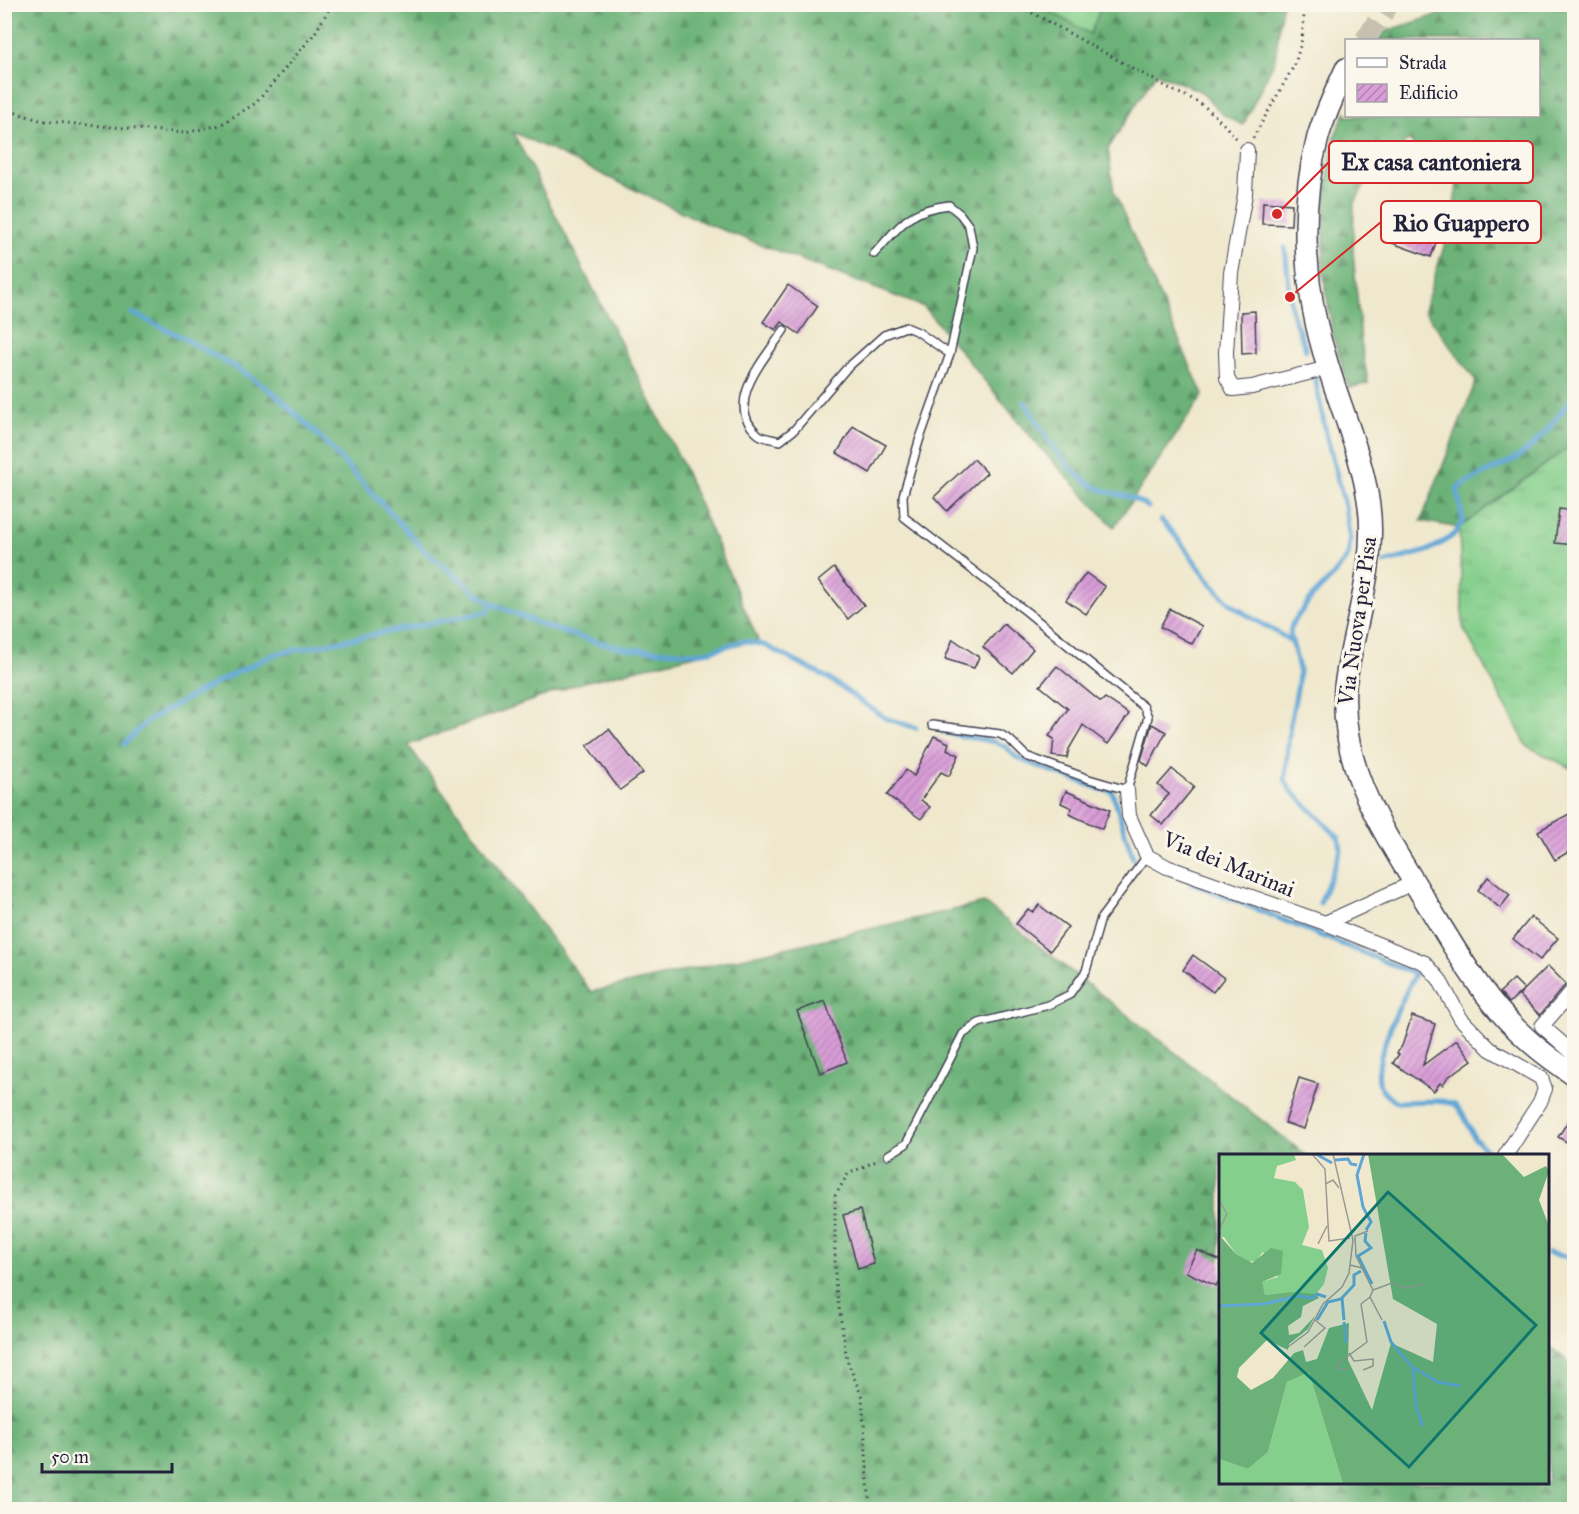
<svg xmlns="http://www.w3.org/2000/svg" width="1579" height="1514" viewBox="0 0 1579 1514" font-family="'IM FELL Great Primer',serif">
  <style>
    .grass { fill: url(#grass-tufts); stroke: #547864; stroke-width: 1.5 }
    .forest { fill: url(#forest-firs); stroke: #476a5a; stroke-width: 1.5 }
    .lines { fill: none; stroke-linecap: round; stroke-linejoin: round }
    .stream { stroke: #5fa6d5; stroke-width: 5 }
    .building { fill: url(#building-hatch) }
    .primary-tunnel { stroke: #c6c0b0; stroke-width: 21; stroke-dasharray: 21 10; stroke-linecap: butt }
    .lane-casing { stroke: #414051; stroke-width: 10 }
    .street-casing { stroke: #414051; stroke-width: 16 }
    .primary-casing { stroke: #414051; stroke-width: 24 }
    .path { stroke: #414051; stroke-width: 3; stroke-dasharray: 1.5 4.5; stroke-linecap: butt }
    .lane { stroke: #fff; stroke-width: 7 }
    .street { stroke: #fff; stroke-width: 14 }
    .primary { stroke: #fff; stroke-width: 21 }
    .labels { text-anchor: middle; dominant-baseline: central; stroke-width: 6; stroke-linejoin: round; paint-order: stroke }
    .street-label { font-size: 22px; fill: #22223b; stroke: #fbf7ec }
    .inset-river { fill: none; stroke: #5fa6d5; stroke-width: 3 }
    .inset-road { fill: none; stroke: #9d9993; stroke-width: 1.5 }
    .view { fill: #0f766e; fill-opacity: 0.15; stroke: #0f766e; stroke-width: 3 }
    .inset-edge { fill: none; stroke: #22223b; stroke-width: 3 }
    .leader { fill: none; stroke: #d62828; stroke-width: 2 }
    .callout-dot { fill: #d62828; stroke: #fbf7ec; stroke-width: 2 }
    .callout { fill: #fbf7ec; stroke: #d62828; stroke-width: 2 }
    .callout-label { font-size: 24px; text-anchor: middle; font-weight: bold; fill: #22223b }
  </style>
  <defs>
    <pattern id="grass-tufts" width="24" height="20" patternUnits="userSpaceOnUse" patternTransform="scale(1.5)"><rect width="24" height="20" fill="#85cf8c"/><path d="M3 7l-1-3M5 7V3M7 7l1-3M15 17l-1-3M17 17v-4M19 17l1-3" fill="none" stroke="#73b17a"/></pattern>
    <pattern id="forest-firs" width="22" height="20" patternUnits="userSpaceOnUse" patternTransform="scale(1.5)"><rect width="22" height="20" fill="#6cb278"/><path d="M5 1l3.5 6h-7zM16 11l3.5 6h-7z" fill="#589064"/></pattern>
    <pattern id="building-hatch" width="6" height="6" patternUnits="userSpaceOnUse" patternTransform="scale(1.5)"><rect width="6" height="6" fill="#d99dd8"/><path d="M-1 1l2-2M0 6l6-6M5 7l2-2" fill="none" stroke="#b080b0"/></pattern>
  </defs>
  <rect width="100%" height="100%" fill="#fbf7ec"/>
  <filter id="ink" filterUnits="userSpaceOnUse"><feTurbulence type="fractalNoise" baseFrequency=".0167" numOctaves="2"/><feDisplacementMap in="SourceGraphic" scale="12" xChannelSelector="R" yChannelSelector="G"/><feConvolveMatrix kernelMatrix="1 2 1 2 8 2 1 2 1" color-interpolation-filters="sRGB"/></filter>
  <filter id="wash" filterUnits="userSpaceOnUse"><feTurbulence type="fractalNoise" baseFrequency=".008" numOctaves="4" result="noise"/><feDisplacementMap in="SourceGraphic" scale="24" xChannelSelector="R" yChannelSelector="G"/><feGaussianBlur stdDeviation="1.35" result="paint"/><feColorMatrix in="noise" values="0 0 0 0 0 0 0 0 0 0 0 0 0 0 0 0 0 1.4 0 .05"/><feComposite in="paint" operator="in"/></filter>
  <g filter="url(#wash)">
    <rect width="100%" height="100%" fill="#efe8cd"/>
    <!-- grass -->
    <g class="grass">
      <polygon points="1037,5 1102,5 1090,34"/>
      <polygon points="1574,443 1574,770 1527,746 1463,627 1459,528"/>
    </g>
    <!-- forest -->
    <g class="forest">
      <polygon points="1037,4 1090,34 1102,5 1282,5 1275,60 1243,125 1223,115 1200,91 1156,73 1108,149 1114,192 1203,395 1114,527 1041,449 924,307 707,224 513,132 680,459 758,640 580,683 408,745 591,992 984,903 1306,1155 1220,1156 1220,1482 1548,1482 1548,1345 1574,1366 1574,1509 5,1510 5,5"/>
      <polygon points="1472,4 1574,5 1574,443 1459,528 1421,521 1476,381 1424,310 1451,224 1457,185 1408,140 1366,183 1354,204 1353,251 1361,342 1368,383 1349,388 1333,336 1323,272 1325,197 1335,135 1346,111 1346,116 1538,116 1538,40 1358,40"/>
    </g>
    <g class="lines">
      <!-- stream -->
      <g class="stream">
        <polyline points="1285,248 1292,313 1306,350"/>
        <polyline points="132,313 180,336 243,372 275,394 325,442 427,553 464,582 476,593 493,604 547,627 597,642 630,649 696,653 710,651 743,641 764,645 828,678 885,718 916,728"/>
        <polyline points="1315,378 1327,438 1345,506 1350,541 1348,556 1334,575 1312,597 1292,624 1290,633 1299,669 1298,685 1290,724 1285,779 1290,789 1339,838 1341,850 1320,903"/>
        <path d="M1025,402C1042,431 1068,476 1100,489C1119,497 1130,494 1148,507"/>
        <path d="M1161,520C1187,545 1202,578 1229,602C1248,618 1272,628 1292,642"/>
        <path d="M1384,563L1427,551L1442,543L1455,534L1463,521L1457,489C1476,475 1498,469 1518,457C1539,444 1559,415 1574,395"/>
        <polyline points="942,732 995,742 1006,747 1016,757 1029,763 1100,789 1112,791 1133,858"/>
        <polyline points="124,744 147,721 217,682 275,654 487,612 493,604"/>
        <path d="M1190,882L1415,974C1403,999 1371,1059 1380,1086C1383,1094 1390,1098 1397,1102L1442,1101L1454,1104L1463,1114L1475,1139L1492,1156"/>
        <polyline points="1548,1253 1574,1258"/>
      </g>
    </g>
    <g id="blocks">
      <!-- building -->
      <g class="building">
        <polygon points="1263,202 1292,204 1291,225 1262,224"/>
        <polygon points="1404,211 1442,225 1431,257 1392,243"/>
        <polygon points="788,285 818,306 799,334 782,322 776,330 763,322"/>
        <polygon points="1255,311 1256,353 1242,354 1241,312"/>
        <polygon points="853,426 886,445 870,473 837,453"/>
        <polygon points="974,459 987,473 947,511 934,497"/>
        <polygon points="1559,509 1575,511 1575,545 1555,543"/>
        <polygon points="834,568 864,605 848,619 818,581"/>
        <polygon points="1086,573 1105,587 1086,614 1066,600"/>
        <polygon points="1170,609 1202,626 1192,644 1160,627"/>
        <polygon points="1004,624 1033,649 1013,673 983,647"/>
        <polygon points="953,639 979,657 974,668 945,659"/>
        <polygon points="1057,666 1101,702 1105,698 1129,714 1108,744 1083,725 1069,749 1067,758 1052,756 1054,739 1049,736 1068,709 1040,686"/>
        <polygon points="1152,724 1166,732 1148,766 1141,760"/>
        <polygon points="609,729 643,773 620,790 587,746"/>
        <polygon points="934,736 949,743 947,749 959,755 949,776 941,772 921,800 930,807 921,819 887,795 906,770 914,776"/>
        <polygon points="1172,769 1194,787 1163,825 1151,815 1169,794 1158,785"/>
        <polygon points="1066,791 1110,810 1102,829 1069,814 1072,808 1061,803"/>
        <polygon points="1569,814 1575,824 1575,848 1555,860 1538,831"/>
        <polygon points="1488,877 1510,895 1500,908 1478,890"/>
        <polygon points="1039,905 1068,927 1050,951 1016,924 1028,909 1033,912"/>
        <polygon points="1531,917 1558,938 1540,960 1513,939"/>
        <polygon points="1193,955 1224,978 1213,992 1183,970"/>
        <polygon points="1548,966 1566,984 1540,1015 1519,995"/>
        <polygon points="1514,979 1524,989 1509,1003 1500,992"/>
        <polygon points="825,1001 847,1062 820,1073 797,1011"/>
        <polygon points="1412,1016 1435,1024 1423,1065 1457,1040 1472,1060 1447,1078 1443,1085 1440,1083 1434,1091 1393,1063 1399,1054 1397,1053 1402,1046"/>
        <polygon points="1299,1078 1318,1084 1304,1129 1285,1123"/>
        <polygon points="1575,1110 1575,1147 1558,1137"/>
        <polygon points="860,1210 874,1264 858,1269 843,1215"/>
        <polygon points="1197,1250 1221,1261 1221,1277 1216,1286 1186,1272"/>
      </g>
    </g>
  </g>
  <g filter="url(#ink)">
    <use href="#blocks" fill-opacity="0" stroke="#414051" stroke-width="1.5"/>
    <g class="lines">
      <!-- primary-tunnel -->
      <polyline class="primary-tunnel" points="1365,40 1389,4"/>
      <defs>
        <g id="lane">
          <path d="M874,254C900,226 907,210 949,205L960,214L969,226L973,248L950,354L919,441L903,496L904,517L1027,612L1144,707L1148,717L1127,790L1089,779L1026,756L1010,740L1000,734L932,725"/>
          <path d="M784,330C765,359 722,403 758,434C762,438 773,439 780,441L794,430L846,369L884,335L906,327L918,332L950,354"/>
          <polyline points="888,1155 906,1144 963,1034 979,1023 1048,1005 1069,995 1086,971 1101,918 1147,856"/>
        </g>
        <g id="street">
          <polyline points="1247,150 1245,194 1231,273 1226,353 1227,378 1233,389 1252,387 1328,368"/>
          <polyline points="1127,790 1129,816 1147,856 1167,867 1325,923 1415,882"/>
          <polyline points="1325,923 1425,963 1439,979 1461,1019 1490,1049 1541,1078 1545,1089 1540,1102 1505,1156"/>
          <polyline points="1574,989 1542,1026 1573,1053 1574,1067"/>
        </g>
        <path id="primary" d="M1346,69C1336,91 1325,113 1318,137C1298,212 1304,293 1328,366C1342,412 1363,458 1369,506C1377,566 1353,627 1345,686C1340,767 1380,826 1420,892C1452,943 1481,999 1527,1039C1542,1053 1558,1064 1574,1075"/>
      </defs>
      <!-- lane casing -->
      <use href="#lane" class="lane-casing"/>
      <!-- street casing -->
      <use href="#street" class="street-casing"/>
      <!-- primary casing -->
      <use href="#primary" class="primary-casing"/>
      <!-- path -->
      <g class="path">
        <path d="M1016,4L1176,92C1206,103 1216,116 1237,139"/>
        <polyline points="4,109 43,121 185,133 220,125 256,103 315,33 332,4"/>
        <polyline points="1253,138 1295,64 1302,39 1305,4"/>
        <polyline points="870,1510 862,1397 847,1360 835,1282 835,1196 848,1174 878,1160"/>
      </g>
      <!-- lane -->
      <use href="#lane" class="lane"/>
      <!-- street -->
      <use href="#street" class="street"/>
      <!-- primary -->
      <use href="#primary" class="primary"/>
    </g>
  </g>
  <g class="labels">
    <!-- street labels -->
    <g class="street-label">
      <text transform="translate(1357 621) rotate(-82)">Via Nuova per Pisa</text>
      <text transform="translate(1229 864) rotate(22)">Via dei Marinai</text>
    </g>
  </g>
  <!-- overview -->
  <g transform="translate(1219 1154)">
    <rect width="330" height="330" fill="#efe8cd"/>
    <path d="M0,0H75L77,6L58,12L55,24L76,28L84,36L90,73L83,91L103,96L109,114L105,130L97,140L46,141L42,128L59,123L44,98L37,107L29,108L17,100L5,83L0,84ZM90,217L124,330H0V305L29,315L49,298L68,228Z" fill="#85cf8c"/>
    <path d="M149,0H283L305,23L327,12L330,17L320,46L330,72V330H124L90,218L68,228L49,298L29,315L0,305L2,83L17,100L33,109L52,94L64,97L62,120L43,128L46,141L74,138L97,140L100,144L84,152L82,163L69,172L70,181L80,179L96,162L89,175L70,190L69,196L48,186L20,214L18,223L32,236L54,224L75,199L84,196L87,208L98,205L110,174L130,169L129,206L153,256L172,189L214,208L218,170L174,145Z" fill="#6cb278"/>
    <path class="inset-river" d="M97,0L113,9M145,0L138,21L144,53L152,68L147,76M116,6L129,5L132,10L138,11M147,79L146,87L152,94L139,102L153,130M123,144L125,166M0,152L45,150L79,142L94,144L98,140L107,143M98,166L109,148L122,145L135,131V121L142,117M165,167L172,188L194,214L197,253L204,272M125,168L127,189M195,214L219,228L241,232"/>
    <path class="inset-road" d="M93,0L106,15L110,87L131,84M106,30L114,26L120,34M0,46L8,60L0,76M99,90L108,72M131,111L143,114L154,136L151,143M143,114L137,102L136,82L149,77M154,136L173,129L187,134L204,130M151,143L163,166M69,193L89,178L104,150L123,133L130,119L134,86L114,0M85,193L106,174L96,166M130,199L135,207L154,205V212L144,216M129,215H120L118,210L148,188L142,150L151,143"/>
    <path class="view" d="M169,38L317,171L190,313L42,179Z"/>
    <rect width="330" height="330" class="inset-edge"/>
  </g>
  <!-- callouts -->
  <path class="leader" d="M1277 214L1329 162M1290 297L1381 222"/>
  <g class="callout-dot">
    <circle cx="1277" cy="214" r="6"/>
    <circle cx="1290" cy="297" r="6"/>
  </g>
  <g class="callout">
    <rect x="1329" y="141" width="204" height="42" rx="6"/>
    <rect x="1381" y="201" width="160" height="42" rx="6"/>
  </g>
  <g class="callout-label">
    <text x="1431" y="170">Ex casa cantoniera</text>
    <text x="1461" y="231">Rio Guappero</text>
  </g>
  <!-- margin -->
  <rect width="1579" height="1514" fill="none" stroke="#fbf7ec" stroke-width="24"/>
  <!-- legend -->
  <rect x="1345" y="39" width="195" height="78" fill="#fbf7ec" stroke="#a4a2a5" stroke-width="1.5"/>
  <rect x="1357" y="58" width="30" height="9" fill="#ffffff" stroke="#a4a2a5" stroke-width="1.5"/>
  <text x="1399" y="69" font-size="18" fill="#22223b">Strada</text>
  <rect x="1357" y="84" width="30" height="18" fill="url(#building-hatch)" stroke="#a4a2a5" stroke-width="1.5"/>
  <text x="1399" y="99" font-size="18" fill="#22223b">Edificio</text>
  <!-- scale -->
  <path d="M42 1463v9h130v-9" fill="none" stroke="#22223b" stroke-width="3"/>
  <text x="51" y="1463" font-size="18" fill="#22223b" stroke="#fbf7ec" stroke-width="4.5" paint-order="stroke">50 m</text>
</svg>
